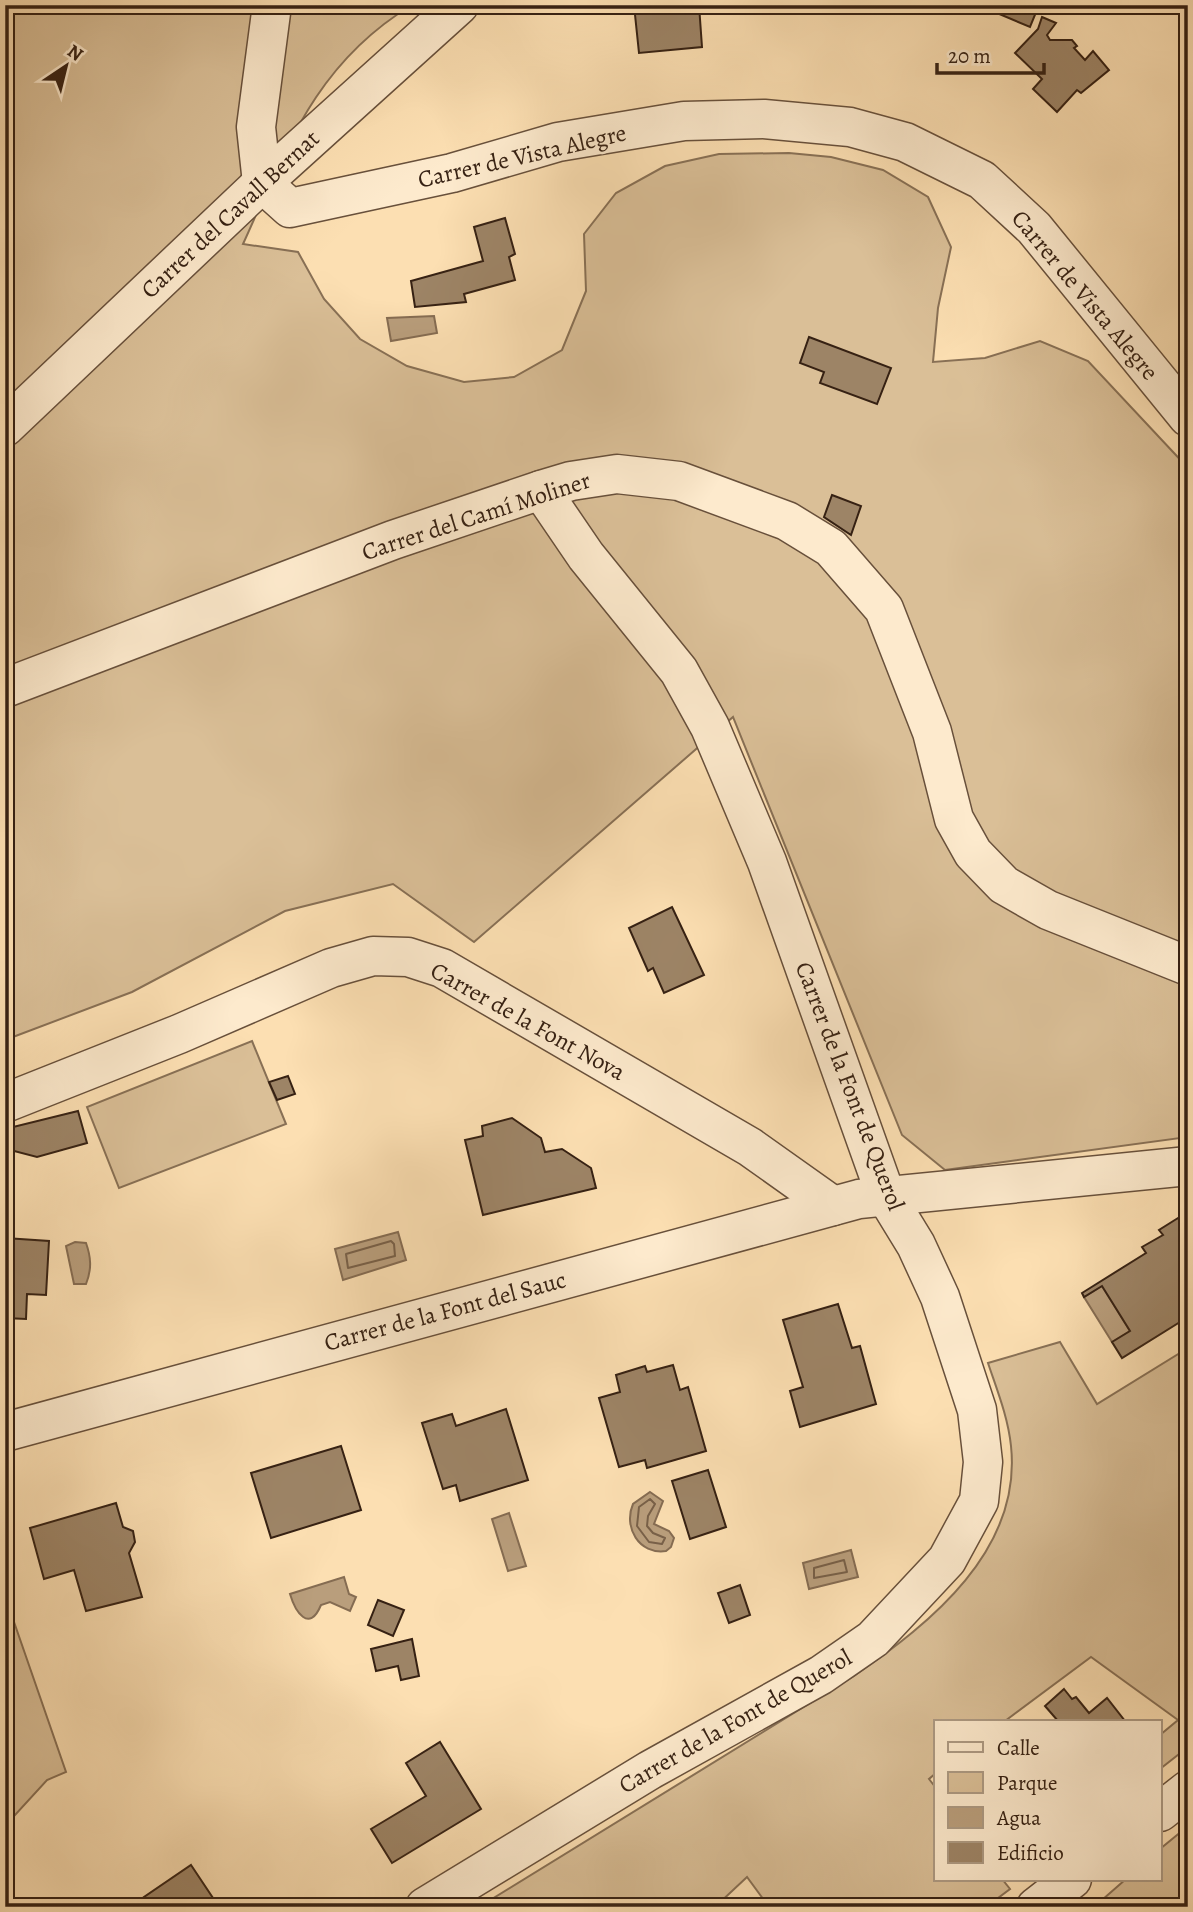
<svg xmlns="http://www.w3.org/2000/svg" width="1193" height="1912" viewBox="0 0 1193 1912" font-family="Alegreya,serif">
  <style>
    .green { fill: #dabf97; stroke: #887055; stroke-width: 2 }
    .water { fill: #b99e7c; stroke: #856c52; stroke-width: 2 }
    .lines { fill: none; stroke-linecap: round; stroke-linejoin: round }
    .shore { stroke: #786048; stroke-width: 2 }
    .building { fill: #9d8466; stroke: #362113; stroke-width: 2 }
    .street-casing { stroke: #68503b; stroke-width: 41 }
    .street { stroke: #fdeacd; stroke-width: 38 }
    .labels { text-anchor: middle; dominant-baseline: central; stroke-width: 5; stroke-linejoin: round; paint-order: stroke }
    .street-label { font-size: 24px; fill: #362113; stroke: #fdeacd }
  </style>
  <rect width="100%" height="100%" fill="#fcdfb2"/>
  <filter id="stains"><feTurbulence type="fractalNoise" baseFrequency=".00286" numOctaves="4"/><feColorMatrix values="0 0 0 0 .2 0 0 0 0 .09 0 0 0 0 .02 0 0 0 .5 -.17"/></filter>
  <radialGradient id="worn" r=".72"><stop offset=".6" stop-color="#630" stop-opacity="0"/><stop offset="1" stop-color="#630" stop-opacity=".3"/></radialGradient>
  <!-- green -->
  <g class="green">
    <path d="M5,5H412C316,63 287,147 243,244L298,252L324,299L360,339L407,366L464,382L514,377L562,350L586,291L584,234L616,193L665,166L719,154L789,153L831,157L883,170L928,197L951,247L938,308L933,362L985,358L1040,341L1088,361L1188,468V1137L945,1170L902,1135L733,717L474,942L393,884L285,911L132,992L5,1040Z"/>
    <polygon points="252,1041 286,1124 119,1188 87,1107"/>
    <path d="M1060,1342L1097,1404L1188,1348V1747L1160,1769V1735L1178,1720L1091,1657L1005,1721H936V1773L929,1779L936,1788V1879H1002L1010,1889L986,1907H769L747,1877L715,1907H479L854,1676C931,1623 1022,1550 1011,1446C1008,1417 997,1390 988,1363Z"/>
    <polygon points="5,1596 66,1772 47,1780 5,1826"/>
    <polygon points="1188,1826 1188,1907 1094,1907 1126,1879 1160,1879 1160,1849"/>
  </g>
  <!-- water -->
  <g class="water">
    <polygon points="434,316 437,333 391,341 387,318"/>
    <polygon points="398,1232 406,1260 343,1280 335,1249"/>
    <path d="M75,1242L86,1243C91,1257 92,1269 86,1284H74L66,1246Z"/>
    <polygon points="1102,1286 1130,1331 1112,1342 1084,1297"/>
    <path d="M650,1492L663,1501L654,1524L669,1531L674,1538L671,1547L666,1551C639,1555 623,1527 633,1504Z"/>
    <polygon points="509,1513 526,1566 508,1571 492,1519"/>
    <polygon points="851,1550 858,1577 809,1589 803,1563"/>
    <path d="M344,1577L349,1594L356,1597L350,1611L330,1602L321,1605C309,1634 295,1611 290,1594Z"/>
  </g>
  <g class="lines">
    <!-- shore -->
    <g class="shore">
      <polygon points="391,1241 394,1244 395,1256 348,1268 346,1254"/>
      <polygon points="650,1499 655,1504 648,1516 647,1526 653,1533 665,1538 662,1544 649,1542 637,1526 639,1507"/>
      <polygon points="844,1560 847,1572 814,1578 814,1568"/>
    </g>
  </g>
  <!-- building -->
  <g class="building">
    <polygon points="634,5 699,5 702,47 639,53"/>
    <polygon points="978,5 1039,5 1030,27"/>
    <polygon points="1042,17 1056,23 1047,35 1050,40 1072,40 1077,46 1074,48 1085,60 1093,51 1109,70 1081,93 1077,90 1057,112 1033,89 1042,79 1015,53 1038,29"/>
    <polygon points="505,218 515,254 509,257 515,280 464,294 466,302 415,307 411,281 483,261 474,227"/>
    <polygon points="809,337 891,368 877,404 820,383 824,372 800,363"/>
    <polygon points="832,495 861,506 851,535 824,517"/>
    <polygon points="672,907 704,975 664,993 653,968 648,971 629,928"/>
    <polygon points="288,1076 295,1094 277,1100 269,1082"/>
    <polygon points="78,1111 87,1143 37,1157 14,1151 13,1127"/>
    <polygon points="512,1118 541,1138 545,1152 562,1149 591,1168 596,1188 483,1215 465,1140 483,1136 482,1126"/>
    <polygon points="1178,1218 1188,1233 1188,1266 1182,1270 1188,1280 1188,1317 1122,1358 1112,1342 1130,1331 1102,1286 1084,1297 1082,1293 1146,1253 1142,1247 1163,1235 1159,1230"/>
    <polygon points="5,1238 49,1241 46,1295 27,1294 26,1319 5,1318"/>
    <polygon points="838,1304 852,1348 860,1346 876,1404 800,1427 790,1391 803,1387 783,1320"/>
    <polygon points="673,1365 680,1390 688,1387 706,1451 647,1468 645,1460 619,1467 599,1398 620,1392 616,1375 645,1366 647,1372"/>
    <polygon points="506,1409 528,1480 460,1501 456,1485 443,1489 422,1423 452,1414 456,1426"/>
    <polygon points="341,1446 361,1510 271,1538 251,1473"/>
    <polygon points="708,1470 726,1527 690,1539 672,1481"/>
    <polygon points="116,1503 123,1527 133,1531 135,1542 129,1553 142,1597 86,1611 74,1570 44,1579 30,1528"/>
    <polygon points="740,1585 750,1615 729,1623 718,1593"/>
    <polygon points="378,1600 404,1610 393,1636 368,1625"/>
    <polygon points="412,1639 419,1676 401,1680 398,1666 376,1671 371,1649"/>
    <polygon points="1064,1689 1072,1699 1076,1697 1089,1713 1107,1698 1125,1721 1058,1721 1045,1706"/>
    <polygon points="440,1742 481,1809 392,1863 371,1829 426,1796 406,1763"/>
    <polygon points="191,1865 219,1907 139,1907 147,1901 144,1897"/>
  </g>
  <g class="lines">
    <defs>
      <g id="street">
        <polyline points="272,5 256,127 262,183 290,208 452,173 558,142 684,121 764,119 850,127 905,142 982,180 1034,228 1188,417"/>
        <polyline points="5,427 262,183 459,5"/>
        <polyline points="5,688 393,540 541,490 571,481 617,474 679,481 787,521 831,548 884,609 932,732 954,819 973,853 1004,885 1048,910 1188,966"/>
        <polyline points="5,1103 179,1034 331,968 373,956 408,957 442,968 750,1147 833,1206"/>
        <polyline points="5,1432 859,1199 1188,1166"/>
        <polyline points="1160,1812 1188,1790"/>
        <polyline points="425,1907 650,1770 821,1675 873,1639 947,1560 979,1501 983,1462 977,1410 940,1297 916,1245 886,1196 767,862 710,727 679,671 586,556 541,490"/>
        <polyline points="1036,1907 1072,1879"/>
      </g>
    </defs>
    <!-- street casing -->
    <use href="#street" class="street-casing"/>
    <!-- street -->
    <use href="#street" class="street"/>
  </g>
  <g class="labels">
    <!-- street labels -->
    <g class="street-label">
      <text transform="translate(522 156) rotate(-13)">Carrer de Vista Alegre</text>
      <text transform="translate(230 214) rotate(-43)">Carrer del Cavall Bernat</text>
      <text transform="translate(1085 295) rotate(50)">Carrer de Vista Alegre</text>
      <text transform="translate(476 516) rotate(-18)">Carrer del Camí Moliner</text>
      <text transform="translate(528 1021) rotate(29)">Carrer de la Font Nova</text>
      <text transform="translate(850 1086) rotate(69)">Carrer de la Font de Querol</text>
      <text transform="translate(445 1311) rotate(-15)">Carrer de la Font del Sauc</text>
      <text transform="translate(735 1721) rotate(-30)">Carrer de la Font de Querol</text>
    </g>
  </g>
  <!-- margin -->
  <rect width="1193" height="1912" fill="none" stroke="#fcdfb2" stroke-width="28"/>
  <rect x="7" y="7" width="1179" height="1898" fill="none" stroke="#362113" stroke-width="3.5"/>
  <rect x="14" y="14" width="1165" height="1884" fill="none" stroke="#362113" stroke-width="2"/>
  <!-- legend -->
  <rect x="934" y="1720" width="228" height="161" fill="#fdeacd" stroke="#ad9a83" stroke-width="2"/>
  <rect x="948" y="1742" width="35" height="10" fill="#fdeacd" stroke="#ad9a83" stroke-width="2"/>
  <text x="997" y="1755" font-size="21" fill="#362113">Calle</text>
  <rect x="948" y="1772" width="35" height="21" fill="#dabf97" stroke="#ad9a83" stroke-width="2"/>
  <text x="997" y="1790" font-size="21" fill="#362113">Parque</text>
  <rect x="948" y="1807" width="35" height="21" fill="#b99e7c" stroke="#ad9a83" stroke-width="2"/>
  <text x="997" y="1825" font-size="21" fill="#362113">Agua</text>
  <rect x="948" y="1842" width="35" height="21" fill="#9d8466" stroke="#ad9a83" stroke-width="2"/>
  <text x="997" y="1860" font-size="21" fill="#362113">Edificio</text>
  <!-- north arrow -->
  <g transform="translate(66 66) rotate(35)" stroke="#fdeacd" stroke-width="5" paint-order="stroke">
  <path d="M0-5L12 26L0 18L-12 26Z" fill="#362113"/>
  <text y="-10" font-size="19" font-weight="bold" text-anchor="middle" fill="#362113">N</text>
  </g>
  <!-- scale -->
  <path d="M937 63v10h107v-10" fill="none" stroke="#362113" stroke-width="3.5"/>
  <text x="948" y="63" font-size="21" fill="#362113" stroke="#fdeacd" stroke-width="5" paint-order="stroke">20 m</text>
  <rect width="100%" height="100%" filter="url(#stains)"/>
  <rect width="100%" height="100%" fill="url(#worn)"/>
</svg>
